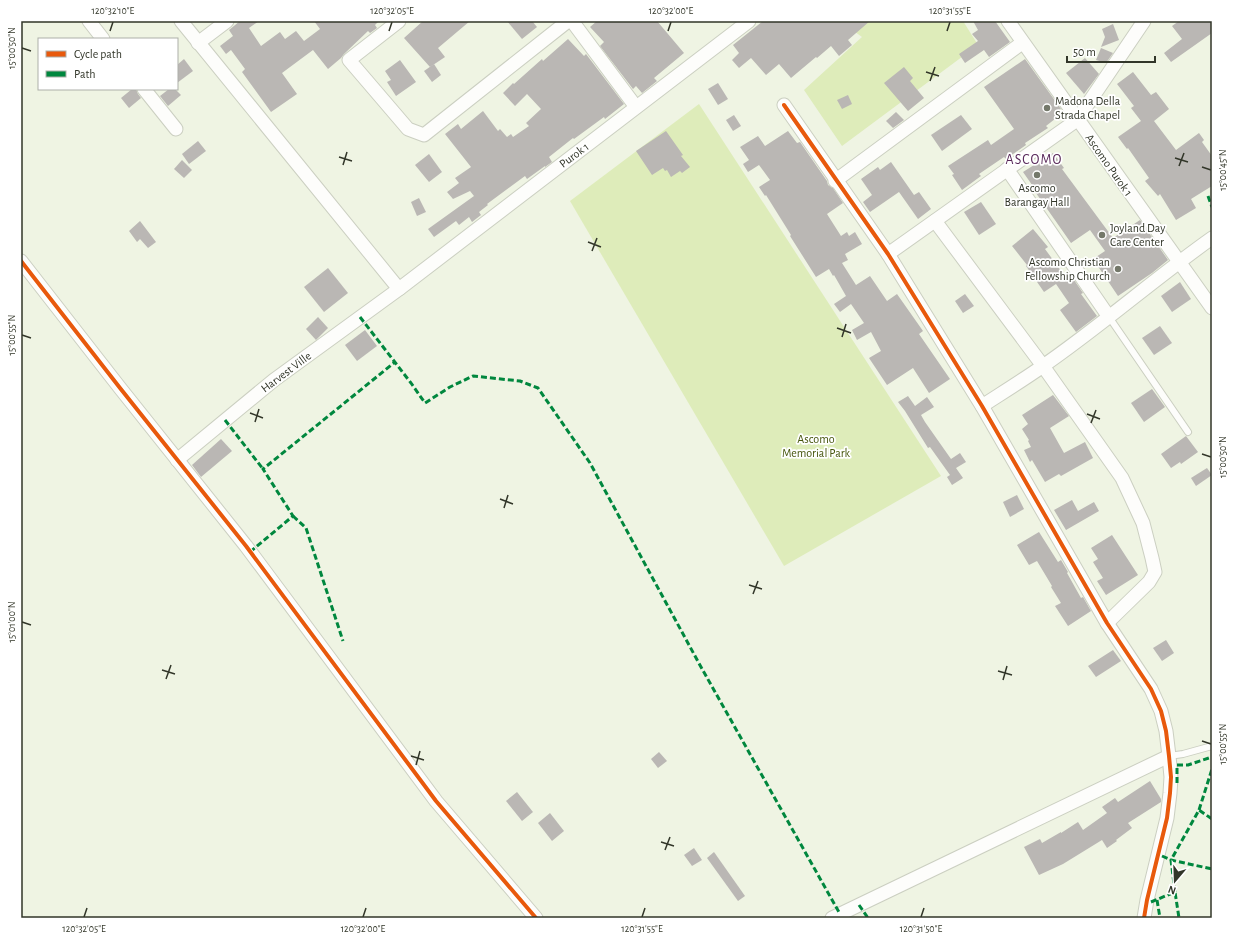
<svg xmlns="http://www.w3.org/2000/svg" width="1233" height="939" viewBox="0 0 1233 939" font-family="'Alegreya Sans',sans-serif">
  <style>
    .green { fill: #deecba }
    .building { fill: #bab7b4 }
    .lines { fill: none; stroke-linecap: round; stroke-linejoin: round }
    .service-casing { stroke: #cbcfc1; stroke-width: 8 }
    .minor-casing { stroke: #cbcfc1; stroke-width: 15 }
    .service { stroke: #fdfdfb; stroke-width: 6 }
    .minor { stroke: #fdfdfb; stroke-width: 13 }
    .quiet { stroke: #00873e; stroke-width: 3; stroke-dasharray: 6 3; stroke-linecap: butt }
    .cycleway-casing { stroke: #fff; stroke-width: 6 }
    .cycleway { stroke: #e8590c; stroke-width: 4 }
    .ticks { fill: none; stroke: #323629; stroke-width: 1.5 }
    .poi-dot { fill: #74786a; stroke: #fff; stroke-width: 1.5 }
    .labels { text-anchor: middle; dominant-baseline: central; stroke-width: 3.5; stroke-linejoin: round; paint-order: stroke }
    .poi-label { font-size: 12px; fill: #323629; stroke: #fff; text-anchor: start }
    .street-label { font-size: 12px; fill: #323629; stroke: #fff }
    .park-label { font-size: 12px; fill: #46550c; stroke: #fff }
    .quarter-label { font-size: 14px; letter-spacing: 1px; fill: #59295a; stroke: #fff }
    .neatline { fill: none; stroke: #323629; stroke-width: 1.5 }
    .ticks-label { font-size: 10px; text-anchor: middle; fill: #323629 }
  </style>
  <rect width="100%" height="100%" fill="#eff4e3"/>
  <!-- green -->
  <g class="green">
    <polygon points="840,21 963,21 978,45 842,146 804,90 862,37"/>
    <polygon points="699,104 941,476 784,566 570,201"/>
  </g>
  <!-- building -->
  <g class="building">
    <polygon points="240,21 259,21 249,28 261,46 280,32 285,39 296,31 304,41 320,29 314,21 379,21 375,25 377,28 370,33 368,31 344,54 341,58 328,69 313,50 282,73 297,94 271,112 242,72 245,69 231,50 226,54 220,46 233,36 229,30"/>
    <polygon points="423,21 470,21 438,48 445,57 430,67 404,38"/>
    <polygon points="507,21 532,21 537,27 522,39"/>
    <polygon points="597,21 657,21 684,53 654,78 657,81 642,93 636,86 633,89 600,46 604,42 590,27"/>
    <polygon points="763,21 870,21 848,40 852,45 839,56 831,46 817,58 816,57 791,78 779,64 766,75 751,58 739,68 732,60 739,53 733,45"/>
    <polygon points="973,21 995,21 1010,42 989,57 984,50 965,63 959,54 978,41 972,34 978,30"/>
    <polygon points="1179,21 1212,21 1212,33 1171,62 1164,53 1182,39 1172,26"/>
    <polygon points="1113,24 1119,40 1101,47 1105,37 1102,29"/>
    <polygon points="568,39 584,56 586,54 624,104 605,119 604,117 574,139 573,138 549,157 552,162 545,167 545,166 527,179 525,176 487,204 488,205 479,212 481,215 472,222 469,217 459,225 456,221 434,237 428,229 474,196 470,191 453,199 447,192 459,183 455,178 471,167 445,134 458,124 461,129 483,111 498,131 500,129 507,137 511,134 513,137 529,126 526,123 541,109 527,94 515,106 503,93 513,83 514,84 542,59 543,61"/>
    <polygon points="1101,48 1113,53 1106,63 1096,60"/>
    <polygon points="1085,58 1099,74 1084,94 1066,73"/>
    <polygon points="184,59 193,71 177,83 177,65"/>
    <polygon points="1025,59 1061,109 1057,111 1060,115 1046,126 1048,128 1025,143 1026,145 1006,159 1004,157 979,174 981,176 962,190 952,175 954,174 948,166 988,140 991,145 1014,129 984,87"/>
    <polygon points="400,60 416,82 396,96 387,82 391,80 385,71"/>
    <polygon points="434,64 441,75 432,82 424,71"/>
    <polygon points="904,67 913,78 910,81 924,98 908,111 884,83"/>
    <polygon points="1133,72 1151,95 1156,92 1169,109 1154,121 1176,150 1199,133 1204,140 1202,142 1212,156 1212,186 1191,199 1196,208 1176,220 1160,194 1158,196 1145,181 1149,178 1128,148 1127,149 1118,137 1141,121 1131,108 1134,106 1117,84"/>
    <polygon points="718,83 728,99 718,105 708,89"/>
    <polygon points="132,89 136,89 138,94 141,98 129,108 121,98"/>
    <polygon points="169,89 175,89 181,95 168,106 160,96"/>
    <polygon points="848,95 852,104 842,109 837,100"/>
    <polygon points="896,112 904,120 893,128 886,121"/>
    <polygon points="734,115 741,126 733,131 726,120"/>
    <polygon points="961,115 972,129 942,151 931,135"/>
    <polygon points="666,131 683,155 681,156 690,167 682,173 680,171 671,177 667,170 665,171 663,168 652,175 636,151"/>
    <polygon points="788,131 797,143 800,142 827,181 828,185 833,188 843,203 827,214 841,236 847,232 849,236 855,232 862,244 845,254 848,260 842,263 856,285 870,276 887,301 897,294 923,331 919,334 950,379 929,393 913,368 887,385 869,358 881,351 871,332 857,340 852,330 864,323 851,304 840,312 834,304 846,296 834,275 833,276 829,269 816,277 790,236 791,235 766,195 765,196 759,187 770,180 759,165 748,172 743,164 749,160 740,147 758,136 765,146"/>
    <polygon points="198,141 206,151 189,164 182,154"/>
    <polygon points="1053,153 1064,168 1062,169 1113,238 1140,220 1168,260 1152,273 1118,296 1093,259 1105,251 1090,230 1071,243 1036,193 1037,192 1023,172"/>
    <polygon points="429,154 442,172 429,182 415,165"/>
    <polygon points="182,160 192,170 184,178 174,169"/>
    <polygon points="891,162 914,195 919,192 931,209 918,219 899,192 870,212 863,202 872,195 861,179 878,167 880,170"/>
    <polygon points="419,198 426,212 417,216 411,202"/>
    <polygon points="981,202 996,224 979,235 964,212"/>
    <polygon points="140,221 156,242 148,248 140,239 137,242 129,231"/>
    <polygon points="1033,229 1048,247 1045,249 1070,283 1074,280 1083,293 1081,294 1097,316 1076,332 1060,310 1069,303 1056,284 1044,292 1026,266 1027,265 1012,246"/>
    <polygon points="328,268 348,293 324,312 304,287"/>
    <polygon points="1180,282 1191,299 1172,312 1161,296"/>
    <polygon points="965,294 974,306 963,313 955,301"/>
    <polygon points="318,317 328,328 316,340 306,329"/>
    <polygon points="1160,326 1172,343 1154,355 1142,338"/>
    <polygon points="365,330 377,346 357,361 345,345"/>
    <polygon points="1152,389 1165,407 1144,422 1131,403"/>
    <polygon points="1053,395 1069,416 1050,428 1064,453 1085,442 1093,458 1061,476 1059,474 1045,482 1032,460 1030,462 1024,450 1031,447 1028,441 1029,440 1022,429 1028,424 1022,415"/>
    <polygon points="908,396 915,406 927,397 934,407 921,415 925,422 951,459 960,453 966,462 956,468 963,478 952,485 947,477 950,475 930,447 928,448 905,411 898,402"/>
    <polygon points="1186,436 1198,452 1181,464 1180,462 1171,468 1161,454"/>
    <polygon points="221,439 232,451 201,477 192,465"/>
    <polygon points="1207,468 1212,475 1196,486 1191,478"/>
    <polygon points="1017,495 1024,509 1010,517 1003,502"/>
    <polygon points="1072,500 1078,511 1094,502 1099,511 1066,530 1054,510"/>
    <polygon points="1039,532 1058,562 1061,560 1068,572 1067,573 1081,598 1083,597 1091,611 1068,626 1055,606 1061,603 1051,587 1052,586 1037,561 1029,565 1017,545"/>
    <polygon points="1112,535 1138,575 1106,595 1097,581 1103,578 1093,562 1098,559 1091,548"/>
    <polygon points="1166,640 1174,653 1162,661 1153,648"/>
    <polygon points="1113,650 1121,661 1096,677 1088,666"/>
    <polygon points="659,752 667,761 658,768 651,759"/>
    <polygon points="1150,781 1161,799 1161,802 1128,823 1132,828 1116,840 1117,841 1107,848 1102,840 1063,864 1039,875 1024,847 1040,839 1042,843 1061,832 1061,833 1078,822 1083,830 1107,813 1102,807 1115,798 1118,802"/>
    <polygon points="517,792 533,812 522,821 506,801"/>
    <polygon points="550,813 564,831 552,841 538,823"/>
    <polygon points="694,848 702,860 692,866 684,855"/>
    <polygon points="714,852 745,896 738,901 707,858"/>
  </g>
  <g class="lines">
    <defs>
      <g id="service">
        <polyline points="1109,317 1188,432"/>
        <polyline points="1169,756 1183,754 1212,746"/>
      </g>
      <g id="minor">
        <polyline points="89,21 103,39"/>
        <polyline points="181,21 399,289"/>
        <polyline points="399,21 349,60 408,129 424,135 568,21"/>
        <polyline points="572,21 636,107"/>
        <polyline points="1008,21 1212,308"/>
        <polyline points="198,43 227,21"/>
        <polyline points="144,89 176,129"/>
        <polyline points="784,105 888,254 982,406 1107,623 1151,689 1161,711 1166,731 1169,756 1171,777 1170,793 1167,818 1147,900 1144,918"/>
        <polyline points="1007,169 1109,317"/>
        <polyline points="835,181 1022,43"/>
        <polyline points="935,221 1043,366 1122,478 1143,523 1152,558 1155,572 1149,582 1107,623"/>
        <polyline points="888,254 1077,120 1144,21"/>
        <polyline points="21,261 120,388 246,546 436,801 536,918"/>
        <path d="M982,406C1002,393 1023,380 1043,366C1101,326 1154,279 1212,238"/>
        <polyline points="177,460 274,380 399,289 749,21"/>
        <polyline points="832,918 1169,756"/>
      </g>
    </defs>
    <!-- service casing -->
    <use href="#service" class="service-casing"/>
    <!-- minor casing -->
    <use href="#minor" class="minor-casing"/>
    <!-- service -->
    <use href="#service" class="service"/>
    <!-- minor -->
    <use href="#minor" class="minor"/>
    <!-- quiet -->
    <g class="quiet">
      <polyline points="1208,196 1212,207"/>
      <polyline points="360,317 411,383 425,403 450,387 473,376 520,381 538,388 590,463 701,667 840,914"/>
      <polyline points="225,420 263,469"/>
      <polyline points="293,516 306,528 343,641"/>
      <polyline points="250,552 293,516 263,469 395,362"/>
      <polyline points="1177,783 1177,765 1188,765 1212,757"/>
      <polyline points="1199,810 1212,769"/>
      <polyline points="1162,856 1171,860 1212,869"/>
      <polyline points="1175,892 1171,860 1199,810 1212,819"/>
      <polyline points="1157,900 1160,918"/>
      <polyline points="1151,902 1175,892 1179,918"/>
      <polyline points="859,905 868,918"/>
    </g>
    <defs>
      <g id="cycleway">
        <polyline points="784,105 888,254 982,406 1107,623 1151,689 1161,711 1166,731 1169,756 1171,777 1170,793 1167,818 1147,900 1144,918"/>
        <polyline points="21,261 120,388 246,546 436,801 536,918"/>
      </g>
    </defs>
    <!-- cycleway casing -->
    <use href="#cycleway" class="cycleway-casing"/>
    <!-- cycleway -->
    <use href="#cycleway" class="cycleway"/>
  </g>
  <!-- ticks -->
  <path class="ticks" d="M110,31L113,22M389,31L392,22M668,31L671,22M947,31L950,22M22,48L31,51M926,72L939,76M930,81L935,67M339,157L352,161M1175,158L1188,162M343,165L347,152M1179,166L1184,153M1202,167L1211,170M588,242L601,247M592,251L597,238M837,328L851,333M22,335L31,338M842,337L846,324M250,413L263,418M1087,414L1100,419M255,422L259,409M1091,423L1096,410M1202,454L1211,457M500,499L513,504M504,508L508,495M749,585L762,589M753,594L758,581M22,622L31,625M162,670L175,674M998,671L1012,675M166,679L171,665M1003,680L1007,666M1202,741L1211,744M411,756L424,760M416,765L420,751M661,842L674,846M665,850L670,837M84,917L87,908M363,917L366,908M642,917L645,908M921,917L924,908"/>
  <!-- markers -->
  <g class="poi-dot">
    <circle cx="1047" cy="108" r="4"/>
    <circle cx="1037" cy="175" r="4"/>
    <circle cx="1102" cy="235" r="4"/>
    <circle cx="1118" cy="269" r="4"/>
  </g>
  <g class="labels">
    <!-- poi labels -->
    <g class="poi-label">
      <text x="1055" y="101">Madona Della<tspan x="1055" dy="14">Strada Chapel</tspan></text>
      <text x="1037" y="188" text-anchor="middle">Ascomo<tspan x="1037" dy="14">Barangay Hall</tspan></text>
      <text x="1110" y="228">Joyland Day<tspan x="1110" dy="14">Care Center</tspan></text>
      <text x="1110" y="262" text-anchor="end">Ascomo Christian<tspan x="1110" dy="14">Fellowship Church</tspan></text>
    </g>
    <!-- street labels -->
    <g class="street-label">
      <text transform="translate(574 155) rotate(-37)">Purok 1</text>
      <text transform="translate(1109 165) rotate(55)">Ascomo Purok 1</text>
      <text transform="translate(286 372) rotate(-37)">Harvest Ville</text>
    </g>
    <!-- park labels -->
    <g class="park-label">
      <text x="816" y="439">Ascomo<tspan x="816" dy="14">Memorial Park</tspan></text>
    </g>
    <!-- quarter labels -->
    <g class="quarter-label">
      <text x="1034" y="160">ASCOMO</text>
    </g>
  </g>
  <!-- border -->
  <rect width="1233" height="939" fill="none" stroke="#ffffff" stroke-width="44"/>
  <!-- legend -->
  <rect x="38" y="38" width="140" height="52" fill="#ffffff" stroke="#adafa9"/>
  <rect x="46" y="51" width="20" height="6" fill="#e8590c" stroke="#adafa9"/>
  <text x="74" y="58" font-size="12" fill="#323629">Cycle path</text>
  <rect x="46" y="71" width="20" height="6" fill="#00873e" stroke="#adafa9"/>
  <text x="74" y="78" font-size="12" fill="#323629">Path</text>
  <!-- north arrow -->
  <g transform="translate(1175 881) rotate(199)" stroke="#ffffff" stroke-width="3" paint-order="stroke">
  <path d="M0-3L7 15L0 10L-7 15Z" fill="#323629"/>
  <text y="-6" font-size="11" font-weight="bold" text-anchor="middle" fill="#323629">N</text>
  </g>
  <!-- scale -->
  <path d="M1067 56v6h88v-6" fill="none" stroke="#323629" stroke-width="2"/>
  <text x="1073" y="56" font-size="12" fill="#323629" stroke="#ffffff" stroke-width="3" paint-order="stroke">50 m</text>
  <rect x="22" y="22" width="1189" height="895" class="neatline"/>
  <g class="ticks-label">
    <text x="113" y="14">120°32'10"E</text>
    <text x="392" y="14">120°32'05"E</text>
    <text x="671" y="14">120°32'00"E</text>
    <text x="950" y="14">120°31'55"E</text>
    <text transform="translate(11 48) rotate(-90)" y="4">15°00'50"N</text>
    <text transform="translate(1222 170) rotate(-90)" y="4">15°00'45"N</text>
    <text transform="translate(11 335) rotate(-90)" y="4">15°00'55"N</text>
    <text transform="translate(1222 457) rotate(-90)" y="4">15°00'50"N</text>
    <text transform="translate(11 622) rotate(-90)" y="4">15°01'00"N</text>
    <text transform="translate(1222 744) rotate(-90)" y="4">15°00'55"N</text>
    <text x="84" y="932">120°32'05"E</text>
    <text x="363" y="932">120°32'00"E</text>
    <text x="642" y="932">120°31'55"E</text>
    <text x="921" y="932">120°31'50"E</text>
  </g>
</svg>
